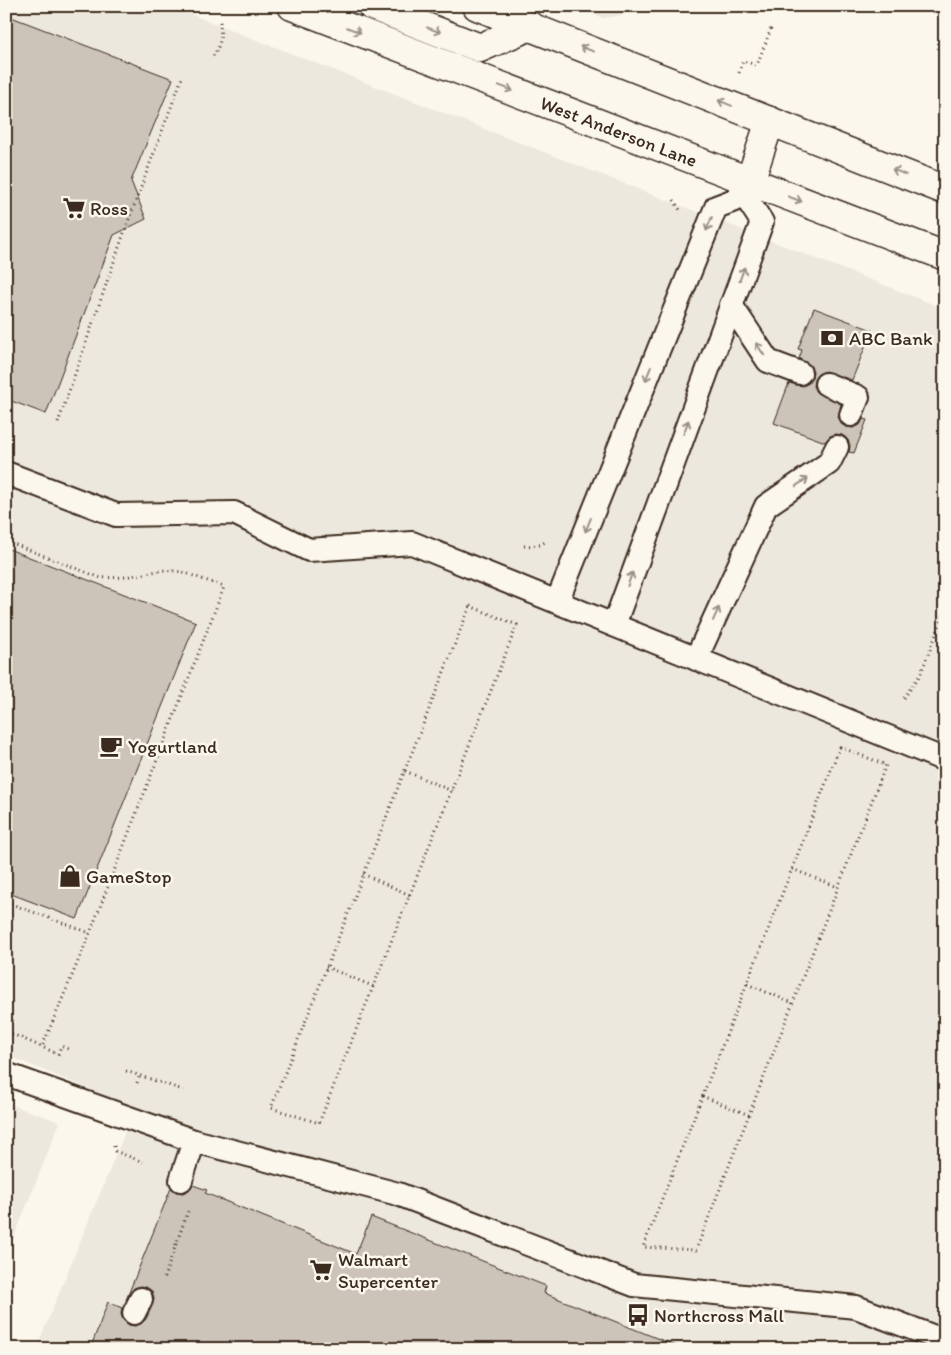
<svg xmlns="http://www.w3.org/2000/svg" width="951" height="1355" viewBox="0 0 951 1355" font-family="Itim,sans-serif">
  <style>
    .built { fill: #ede8dd }
    .building { fill: #ccc4b9; stroke: #3b2a1e }
    .lines { fill: none; stroke-linecap: round; stroke-linejoin: round }
    .lane-casing { stroke: #3b2a1e; stroke-width: 26 }
    .secondary-casing { stroke: #3b2a1e; stroke-width: 31 }
    .path { stroke: #3b2a1e; stroke-width: 3; stroke-dasharray: 1 4; stroke-linecap: butt }
    .lane { stroke: #fbf7ec; stroke-width: 22 }
    .secondary { stroke: #fbf7ec; stroke-width: 28 }
    .oneway { stroke: #9b9085 }
    .labels { text-anchor: middle; dominant-baseline: central; stroke-width: 5; stroke-linejoin: round; paint-order: stroke }
    .street-label { font-size: 19px; fill: #3b2a1e; stroke: #fbf7ec }
    .poi-label { font-size: 19px; fill: #3b2a1e; stroke: #fbf7ec; text-anchor: start }
  </style>
  <rect width="100%" height="100%" fill="#fbf7ec"/>
  <filter id="ink" filterUnits="userSpaceOnUse"><feTurbulence type="fractalNoise" baseFrequency=".02" numOctaves="2"/><feDisplacementMap in="SourceGraphic" scale="10" xChannelSelector="R" yChannelSelector="G"/><feConvolveMatrix kernelMatrix="1 2 1 2 8 2 1 2 1" color-interpolation-filters="sRGB"/></filter>
  <g filter="url(#ink)">
    <!-- built -->
    <g class="built">
      <polygon points="6,6 170,6 945,309 945,1349 36,1349 135,1108 6,1055"/>
      <polygon points="574,6 627,6 623,15 603,18"/>
      <polygon points="6,1103 60,1122 6,1257"/>
    </g>
    <!-- building -->
    <g class="building">
      <polygon points="6,15 173,79 131,181 146,219 114,235 46,414 6,399"/>
      <polygon points="814,308 872,330 852,380 825,371 818,374 814,380 813,386 816,392 841,404 838,417 841,424 846,427 853,428 860,425 863,419 867,420 854,453 849,452 850,446 848,440 842,435 836,434 830,436 825,442 774,423 789,383 803,386 809,383 812,377 813,371 810,365 799,359 802,350 798,349"/>
      <polygon points="6,548 196,622 77,919 6,892"/>
      <polygon points="193,1185 207,1190 205,1193 356,1254 371,1217 546,1286 544,1293 679,1347 678,1349 90,1349 108,1302 122,1308 121,1314 123,1320 129,1325 135,1326 141,1324 146,1319 153,1304 154,1298 152,1291 146,1287 140,1286 134,1288 126,1300 171,1188 176,1192 183,1193 189,1190"/>
    </g>
    <g class="lines">
      <defs>
        <g id="lane">
          <polyline points="731,305 768,361 800,373"/>
          <polyline points="826,384 858,397 851,415"/>
          <polyline points="6,473 116,515 234,513 309,550 412,543 945,760"/>
          <polyline points="557,602 716,207 745,196"/>
          <polyline points="614,625 762,222 745,196"/>
          <polyline points="696,659 766,506 829,463 837,447"/>
          <polyline points="6,1074 194,1141 398,1194 634,1285 856,1307 945,1341"/>
          <polyline points="181,1180 194,1141"/>
          <polyline points="134,1313 141,1299"/>
        </g>
        <g id="secondary">
          <path id="s1" d="M292,6L945,256"/>
          <polyline points="372,6 480,48 530,26"/>
          <polyline points="477,6 945,190"/>
          <polyline points="750,181 770,121"/>
        </g>
      </defs>
      <!-- lane casing -->
      <use href="#lane" class="lane-casing"/>
      <!-- secondary casing -->
      <use href="#secondary" class="secondary-casing"/>
      <!-- path -->
      <g class="path">
        <path d="M213,56C222,43 221,36 220,20"/>
        <polyline points="739,73 743,61 757,65 772,26"/>
        <polyline points="674,200 680,210"/>
        <polyline points="58,423 125,230 182,78"/>
        <polyline points="6,541 101,578 125,577 163,570 183,572 224,587 90,933"/>
        <polyline points="524,546 540,545 545,542"/>
        <polygon points="470,606 517,625 319,1123 271,1108"/>
        <polyline points="904,698 920,675 945,612"/>
        <polygon points="840,747 886,765 696,1250 643,1247"/>
        <polyline points="405,771 452,791"/>
        <polyline points="792,869 838,887"/>
        <polyline points="363,874 410,895"/>
        <polyline points="6,902 90,933 42,1047"/>
        <polyline points="326,967 375,987"/>
        <polyline points="747,984 793,1003"/>
        <polyline points="12,1034 58,1054 61,1046 68,1049"/>
        <polyline points="126,1071 183,1090"/>
        <polyline points="137,1083 140,1075"/>
        <polyline points="702,1096 749,1115"/>
        <polyline points="114,1146 115,1151 143,1162"/>
        <polyline points="164,1278 188,1211"/>
      </g>
      <!-- lane -->
      <use href="#lane" class="lane"/>
      <!-- secondary -->
      <use href="#secondary" class="secondary"/>
    </g>
    <!-- one-way arrows -->
    <defs><path id="oneway-shaft" d="M-6 0H5M1.5-3L5.5 0L1.5 3" fill="none" stroke-width="1.6" stroke-linecap="round" stroke-linejoin="round" transform="scale(1.25)"/></defs>
    <g class="oneway">
      <use href="#oneway-shaft" transform="translate(354 30) rotate(21)"/>
      <use href="#oneway-shaft" transform="translate(434 30) rotate(21)"/>
      <use href="#oneway-shaft" transform="translate(587 49) rotate(-159)"/>
      <use href="#oneway-shaft" transform="translate(506 88) rotate(21)"/>
      <use href="#oneway-shaft" transform="translate(725 103) rotate(-158)"/>
      <use href="#oneway-shaft" transform="translate(899 172) rotate(-158)"/>
      <use href="#oneway-shaft" transform="translate(795 199) rotate(21)"/>
      <use href="#oneway-shaft" transform="translate(709 224) rotate(112)"/>
      <use href="#oneway-shaft" transform="translate(742 274) rotate(-70)"/>
      <use href="#oneway-shaft" transform="translate(760 349) rotate(-124)"/>
      <use href="#oneway-shaft" transform="translate(648 374) rotate(112)"/>
      <use href="#oneway-shaft" transform="translate(686 427) rotate(-70)"/>
      <use href="#oneway-shaft" transform="translate(802 482) rotate(-34)"/>
      <use href="#oneway-shaft" transform="translate(588 525) rotate(112)"/>
      <use href="#oneway-shaft" transform="translate(630 579) rotate(-70)"/>
      <use href="#oneway-shaft" transform="translate(716 614) rotate(-66)"/>
    </g>
  </g>
  <!-- icons -->
  <defs>
    <symbol id="supermarket-bare" viewBox="-9 -9 18 18"><path d="M-6-5.5h2.5l.6 2H6L4.5 2H-2.5L-4.4-4H-6ZM-1.5 3.2a1.3 1.3 0 1 0 .1 0ZM3 3.2a1.3 1.3 0 1 0 .1 0Z" fill="#3b2a1e" stroke="#fbf7ec" stroke-width="2.5" paint-order="stroke"/></symbol>
    <symbol id="bank-bare" viewBox="-9 -9 18 18"><path d="M-6-4H6V4H-6ZM0-2.3a2.3 2.3 0 1 0 0 4.6a2.3 2.3 0 1 0 0-4.6Z" fill="#3b2a1e" stroke="#fbf7ec" stroke-width="2.5" paint-order="stroke"/></symbol>
    <symbol id="cafe-bare" viewBox="-9 -9 18 18"><path d="M-5.5-4.5H6V0H3Q3 3.5 0 3.5H-2.5Q-5.5 3.5-5.5 0ZM3-3.2v2h1.7v-2ZM-6 4.5H4V6H-6Z" fill="#3b2a1e" stroke="#fbf7ec" stroke-width="2.5" paint-order="stroke"/></symbol>
    <symbol id="shop-bare" viewBox="-9 -9 18 18"><path d="M-5-2.5h2.3a2.7 3.5 0 0 1 5.4 0H5L5.5 6h-11ZM-1.5-2.5h3a1.5 2.3 0 0 0-3 0Z" fill="#3b2a1e" stroke="#fbf7ec" stroke-width="2.5" paint-order="stroke"/></symbol>
    <symbol id="bus-bare" viewBox="-9 -9 18 18"><path d="M-5-6H5V4H4V6H2V4H-2V6H-4V4H-5ZM-3.5-4V0h7V-4ZM-3.5 1.2v1.5H-2V1.2ZM2 1.2v1.5H3.5V1.2Z" fill="#3b2a1e" stroke="#fbf7ec" stroke-width="2.5" paint-order="stroke"/></symbol>
  </defs>
  <g fill-rule="evenodd">
    <use href="#supermarket-bare" x="58" y="192" width="32" height="32"/>
    <use href="#bank-bare" x="816" y="322" width="32" height="32"/>
    <use href="#cafe-bare" x="95" y="730" width="32" height="32"/>
    <use href="#shop-bare" x="54" y="860" width="32" height="32"/>
    <use href="#supermarket-bare" x="305" y="1254" width="32" height="32"/>
    <use href="#bus-bare" x="622" y="1299" width="32" height="32"/>
  </g>
  <g class="labels">
    <!-- street labels -->
    <g class="street-label">
      <text stroke="none"><textPath href="#s1" startOffset="350">West Anderson Lane</textPath></text>
    </g>
    <!-- poi labels -->
    <g class="poi-label">
      <text x="90" y="208">Ross</text>
      <text x="849" y="338">ABC Bank</text>
      <text x="128" y="746">Yogurtland</text>
      <text x="86" y="876">GameStop</text>
      <text x="338" y="1259">Walmart<tspan x="338" dy="22">Supercenter</tspan></text>
      <text x="654" y="1315">Northcross Mall</text>
    </g>
  </g>
  <!-- margin -->
  <rect width="951" height="1355" fill="none" stroke="#fbf7ec" stroke-width="25"/>
  <rect x="12" y="12" width="926" height="1330" fill="none" stroke="#3b2a1e" stroke-width="2" filter="url(#ink)"/>
</svg>
